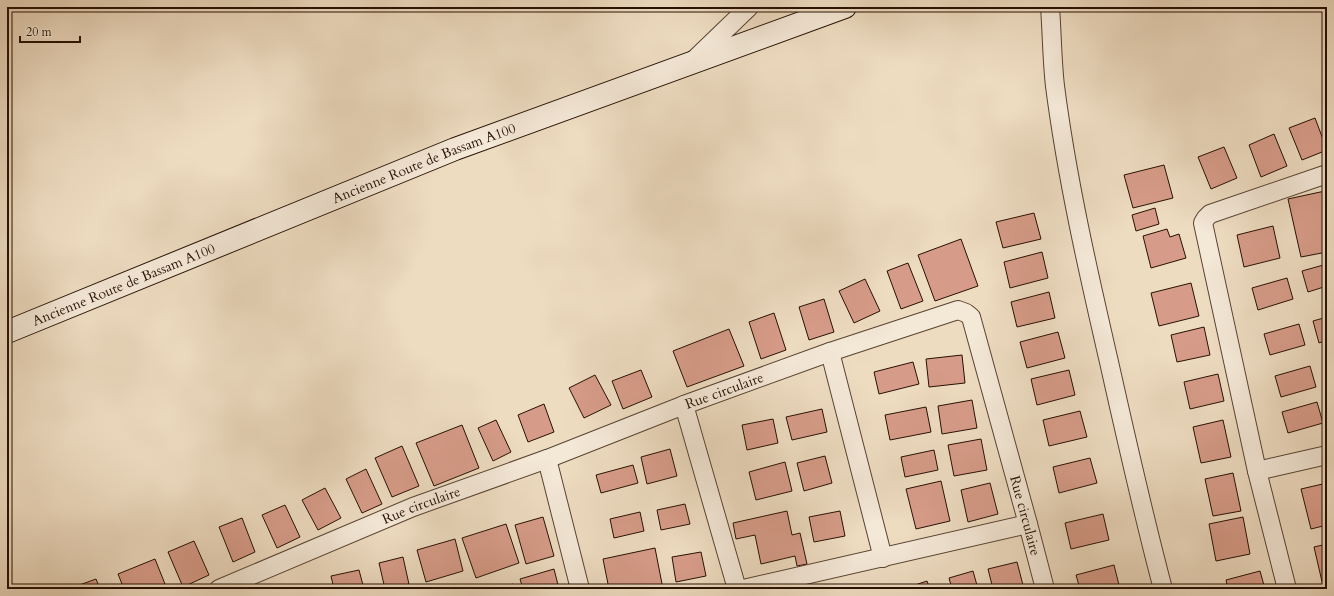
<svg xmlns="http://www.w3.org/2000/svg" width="1334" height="596" viewBox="0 0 1334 596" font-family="Cardo,serif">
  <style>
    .building { fill: #d79c89; stroke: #261003 }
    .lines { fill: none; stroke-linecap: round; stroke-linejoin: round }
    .minor-casing { stroke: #584332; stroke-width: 20 }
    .secondary-casing { stroke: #261003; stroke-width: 24 }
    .minor { stroke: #f4e8d7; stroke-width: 18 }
    .secondary { stroke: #f4e8d7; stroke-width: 22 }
    .labels { text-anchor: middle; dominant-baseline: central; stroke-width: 3; stroke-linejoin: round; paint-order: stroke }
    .street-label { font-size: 14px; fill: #261003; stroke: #f4e8d7 }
  </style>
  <rect width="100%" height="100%" fill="#eedcc1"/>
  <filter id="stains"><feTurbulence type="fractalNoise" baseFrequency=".005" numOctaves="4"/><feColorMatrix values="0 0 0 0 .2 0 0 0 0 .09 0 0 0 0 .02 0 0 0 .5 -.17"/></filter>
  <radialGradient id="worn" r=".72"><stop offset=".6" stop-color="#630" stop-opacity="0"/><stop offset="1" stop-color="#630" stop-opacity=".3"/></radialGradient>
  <!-- building -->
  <g class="building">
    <polygon points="1315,118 1327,150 1302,160 1289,128"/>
    <polygon points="1274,134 1287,166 1261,177 1249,145"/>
    <polygon points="1224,147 1237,178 1211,189 1198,157"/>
    <polygon points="1164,165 1173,198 1133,208 1124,175"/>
    <polygon points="1325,191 1327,200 1327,252 1301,257 1288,199"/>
    <polygon points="1155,208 1159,224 1136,231 1132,215"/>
    <polygon points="1034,213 1041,239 1003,248 996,222"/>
    <polygon points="1273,226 1280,258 1244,267 1237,235"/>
    <polygon points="1167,229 1170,237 1179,234 1186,258 1151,268 1143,236"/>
    <polygon points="961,239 978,286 935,301 918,255"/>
    <polygon points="1042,252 1048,278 1010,288 1004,262"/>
    <polygon points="908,263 923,301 901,309 887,271"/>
    <polygon points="1327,264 1327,286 1308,292 1302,271"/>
    <polygon points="1287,278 1293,299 1258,310 1252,288"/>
    <polygon points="865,279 880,311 854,323 839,291"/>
    <polygon points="1191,283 1199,316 1159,326 1151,293"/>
    <polygon points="1049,292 1055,318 1017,327 1011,302"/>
    <polygon points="824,299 834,332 809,340 799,307"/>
    <polygon points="774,313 786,350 761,359 749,322"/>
    <polygon points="1327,317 1327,340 1319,343 1313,321"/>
    <polygon points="1299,324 1305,345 1270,355 1264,334"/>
    <polygon points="1204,327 1210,355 1177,362 1171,335"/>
    <polygon points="729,329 744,366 687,387 673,351"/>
    <polygon points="1058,332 1065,358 1027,368 1020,342"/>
    <polygon points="962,355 965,383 929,387 926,359"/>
    <polygon points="913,362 919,384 879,394 874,372"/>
    <polygon points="1310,366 1316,387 1281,397 1275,376"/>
    <polygon points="641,370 652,397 623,409 612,381"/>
    <polygon points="1069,370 1075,395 1037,405 1031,379"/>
    <polygon points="1218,374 1224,401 1190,409 1184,382"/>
    <polygon points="595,375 611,405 584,418 569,388"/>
    <polygon points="972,400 977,428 942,434 938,406"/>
    <polygon points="1317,402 1323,423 1288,433 1282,412"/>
    <polygon points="544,404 554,432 528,442 518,415"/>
    <polygon points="926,407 931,432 890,440 885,415"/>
    <polygon points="822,409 827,432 792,440 786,417"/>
    <polygon points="1080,411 1087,437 1049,446 1043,420"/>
    <polygon points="773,419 778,443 747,450 742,425"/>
    <polygon points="496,420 511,452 493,461 478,428"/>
    <polygon points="1223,420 1231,457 1201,463 1193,427"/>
    <polygon points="462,425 479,468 434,486 416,443"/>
    <polygon points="981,439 987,470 954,476 948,445"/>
    <polygon points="402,446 419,486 392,497 375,458"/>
    <polygon points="670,449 677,476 647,484 641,457"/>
    <polygon points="934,450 938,470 905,477 901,457"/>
    <polygon points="825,456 832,483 804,491 797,463"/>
    <polygon points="1090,458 1097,483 1059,493 1053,467"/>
    <polygon points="785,462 792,491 756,500 749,472"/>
    <polygon points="633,465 638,483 601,493 596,475"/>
    <polygon points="366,469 382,504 362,513 346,479"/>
    <polygon points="1233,473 1241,511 1213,516 1205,479"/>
    <polygon points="941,481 950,521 916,529 906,489"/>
    <polygon points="990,483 998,514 968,522 961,490"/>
    <polygon points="1327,483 1327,525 1311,529 1301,489"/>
    <polygon points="325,488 341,518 318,530 302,500"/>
    <polygon points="685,504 690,524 661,530 657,510"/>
    <polygon points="285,505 300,537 277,548 262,515"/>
    <polygon points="787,511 792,535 800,533 807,564 797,566 795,556 761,564 755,535 736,539 733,523"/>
    <polygon points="840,511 845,536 814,542 809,517"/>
    <polygon points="640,512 644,531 614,538 610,519"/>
    <polygon points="1103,514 1109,540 1071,549 1065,523"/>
    <polygon points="543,517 554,556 526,564 515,525"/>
    <polygon points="1243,517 1250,554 1216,561 1209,524"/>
    <polygon points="242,518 255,552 233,562 219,527"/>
    <polygon points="506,524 519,563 476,578 462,538"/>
    <polygon points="455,539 463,571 426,582 417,550"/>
    <polygon points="194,541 209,575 183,587 168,552"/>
    <polygon points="1327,544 1327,585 1323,586 1314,547"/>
    <polygon points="655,548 663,589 609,589 603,559"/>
    <polygon points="701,552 706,576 676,582 672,557"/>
    <polygon points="403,557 410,589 385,589 379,563"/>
    <polygon points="155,559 167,589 124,589 118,574"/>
    <polygon points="1017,562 1024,589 993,589 988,569"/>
    <polygon points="1114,565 1120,589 1080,589 1076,575"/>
    <polygon points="554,569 559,589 523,589 520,579"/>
    <polygon points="359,570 364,589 334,589 331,576"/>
    <polygon points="973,571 978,589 952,589 949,578"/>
    <polygon points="1260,571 1265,589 1228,589 1226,580"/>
    <polygon points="96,579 100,589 75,589 74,587"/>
    <polygon points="927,581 930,589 903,589"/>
    <polygon points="513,584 514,589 496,589"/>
  </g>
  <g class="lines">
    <defs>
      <g id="minor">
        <path d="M1050,7C1052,33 1052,60 1055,86C1067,179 1088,271 1109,362C1126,438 1143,514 1163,589"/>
        <polyline points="694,60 749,7"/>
        <polyline points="830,352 883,558"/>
        <polyline points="684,405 737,589"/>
        <polyline points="547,459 580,589"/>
        <polyline points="1257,471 1327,455"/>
        <path id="s1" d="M219,589L413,507L547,459L684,405L830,352L958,310L966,313L971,317L1028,524L1045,589"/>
        <polyline points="743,589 1028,524"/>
        <polyline points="1287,589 1257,471 1203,223 1206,218 1210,214 1327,174"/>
      </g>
      <g id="secondary">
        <path id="s2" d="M7,332L455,149L845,7"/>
      </g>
    </defs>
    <!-- minor casing -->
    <use href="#minor" class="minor-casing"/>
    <!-- secondary casing -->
    <use href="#secondary" class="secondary-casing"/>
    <!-- minor -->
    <use href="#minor" class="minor"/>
    <!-- secondary -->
    <use href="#secondary" class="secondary"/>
  </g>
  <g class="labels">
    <!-- street labels -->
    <g class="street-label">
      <text stroke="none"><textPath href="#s2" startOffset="450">Ancienne Route de Bassam A100</textPath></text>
      <text stroke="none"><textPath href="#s2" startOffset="126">Ancienne Route de Bassam A100</textPath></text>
      <text stroke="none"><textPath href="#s1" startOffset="543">Rue circulaire</textPath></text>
      <text stroke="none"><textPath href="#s1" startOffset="219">Rue circulaire</textPath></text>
      <text stroke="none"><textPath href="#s1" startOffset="1011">Rue circulaire</textPath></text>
    </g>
  </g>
  <!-- margin -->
  <rect width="1334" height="596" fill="none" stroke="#eedcc1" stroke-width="24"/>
  <rect x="8" y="8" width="1318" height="580" fill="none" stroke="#261003" stroke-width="2"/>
  <rect x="12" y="12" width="1310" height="572" fill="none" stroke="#261003"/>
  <!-- scale -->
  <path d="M20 36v6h60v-6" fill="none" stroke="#261003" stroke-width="2"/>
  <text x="26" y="36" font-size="12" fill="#261003" stroke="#f4e8d7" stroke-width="3" paint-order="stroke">20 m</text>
  <rect width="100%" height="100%" filter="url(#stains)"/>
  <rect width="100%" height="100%" fill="url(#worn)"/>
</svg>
